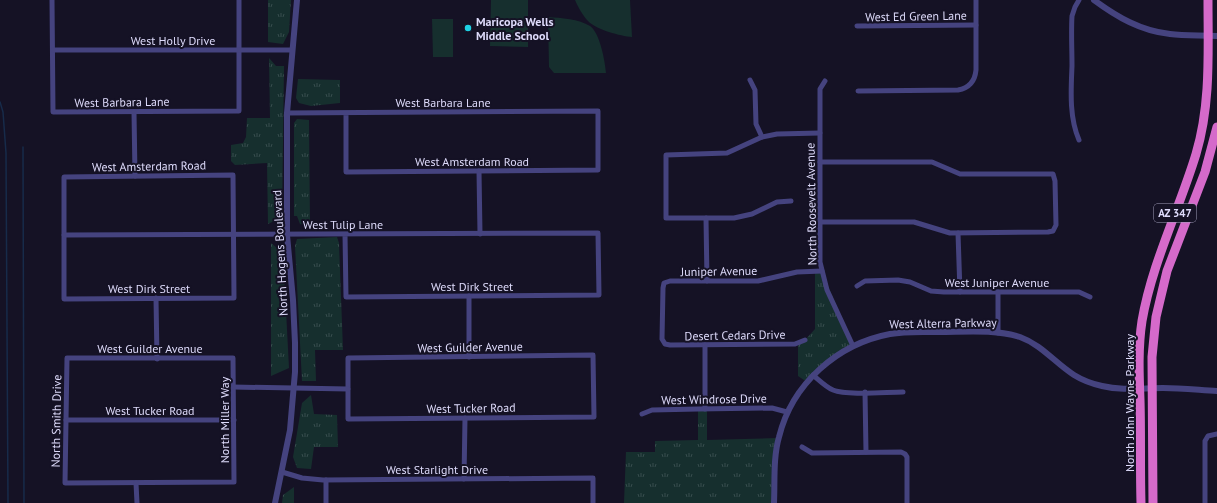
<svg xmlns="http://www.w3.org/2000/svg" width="1217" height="503" viewBox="0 0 1217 503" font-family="'PT Sans',sans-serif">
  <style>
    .grass { fill: url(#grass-tufts) }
    .pitch { fill: #162f2e }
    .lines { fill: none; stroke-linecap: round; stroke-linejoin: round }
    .stream { stroke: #172b4a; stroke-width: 1.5 }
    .minor { stroke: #45437f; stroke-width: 5 }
    .tertiary { stroke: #45437f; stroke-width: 6 }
    .trunk { stroke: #d56aca; stroke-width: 9 }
    .poi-dot { fill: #1ed1e4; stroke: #151225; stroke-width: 1.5 }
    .labels { text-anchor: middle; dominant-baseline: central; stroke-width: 4; stroke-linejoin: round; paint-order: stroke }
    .shield { fill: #151225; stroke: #a29fbb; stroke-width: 1 }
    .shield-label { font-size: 11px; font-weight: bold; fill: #dedbfb }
    .street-label { font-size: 12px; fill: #dedbfb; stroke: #151225 }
    .poi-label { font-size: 12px; font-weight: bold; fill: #dedbfb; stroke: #151225; text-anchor: start }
  </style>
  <defs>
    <pattern id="grass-tufts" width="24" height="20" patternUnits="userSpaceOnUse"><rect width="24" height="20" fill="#162f2e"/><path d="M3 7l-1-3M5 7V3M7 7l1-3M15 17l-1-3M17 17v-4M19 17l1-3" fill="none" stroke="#374d4d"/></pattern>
  </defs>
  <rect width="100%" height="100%" fill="#151225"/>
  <!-- grass -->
  <g class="grass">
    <polygon points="268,0 291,0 289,32 283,44 268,42"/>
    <polygon points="269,58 276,66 284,66 282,217 268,224 267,163 235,165 231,161 231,145 243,143 246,137 247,118 270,118"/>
    <polygon points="298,79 340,80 340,103 311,106 299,103 296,98"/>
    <polygon points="297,119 309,120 310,226 300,224 297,216 294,216 294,123"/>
    <polygon points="337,237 339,243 343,350 315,350 316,381 302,381 295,246 297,239"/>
    <polygon points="271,243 283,253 289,368 271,376"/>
    <polygon points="815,271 822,271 853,346 807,382 798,376 798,343 805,340 815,329"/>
    <polygon points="311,395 314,414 337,415 338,447 314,447 311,469 297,468 293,457 302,403"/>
    <polygon points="698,409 707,409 707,440 778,438 774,503 624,503 626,452 655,452 655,441 698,440"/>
    <polygon points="294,487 294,503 282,503 283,495"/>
  </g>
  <!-- pitch -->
  <g class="pitch">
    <polygon points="491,0 528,0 528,47 490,46"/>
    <path d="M575,0H630L632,37C620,36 597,30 588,21C583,16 578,7 575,0Z"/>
    <path d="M548,17C561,18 579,19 590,26C600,33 605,61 606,73H554L549,67Z"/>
    <polygon points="432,19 453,19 453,57 433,57"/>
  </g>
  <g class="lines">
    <!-- stream -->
    <g class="stream">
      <polyline points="0,102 3,112 6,153 8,503"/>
      <polyline points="23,147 24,503"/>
    </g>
    <!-- minor -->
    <g class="minor">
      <polyline points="52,0 53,112 239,111 239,0"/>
      <polyline points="857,26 976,25"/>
      <polyline points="53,50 292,50"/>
      <polyline points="750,80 755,90 756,124 762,137"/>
      <polyline points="825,81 820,89 820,262 827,290 853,346"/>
      <path d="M858,91L958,90C969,88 975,81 976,70V0"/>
      <polyline points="134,112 135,176"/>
      <polyline points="287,113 598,111 598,170 346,172 346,113"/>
      <path d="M1079,140C1069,117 1071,90 1072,66C1072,49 1071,32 1072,16L1075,7L1079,0"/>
      <polyline points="820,162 932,162 960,174 1053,174 1055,181 1056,225 1053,231 1048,232 950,233 914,222 820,222"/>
      <polyline points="479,171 480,234"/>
      <polygon points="233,175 234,298 64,299 64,177"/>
      <polyline points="791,201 777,202 752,214 734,218 666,218 666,155 727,153 762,137 777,134 820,133"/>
      <polyline points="706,218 707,281"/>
      <polyline points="958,233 960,292"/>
      <polyline points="64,235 598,233 599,295 346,297 345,234"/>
      <polyline points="857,286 865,281 898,280 910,282 931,291 944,292 1079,292 1090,297"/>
      <polyline points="998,292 998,333"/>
      <polyline points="469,296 469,357"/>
      <polyline points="156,298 157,359"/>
      <polyline points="805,340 795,344 670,345 665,344 662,339 663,288 664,283 670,281 758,281 797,272 822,271"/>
      <polyline points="705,345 705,409"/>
      <polygon points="593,355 594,417 348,419 348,358"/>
      <polygon points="67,358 233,358 234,482 65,483"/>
      <path d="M813,375C819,380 826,387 833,390C848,396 886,392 903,392"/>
      <polyline points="233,387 348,389"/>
      <polyline points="865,392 866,452"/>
      <polyline points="642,414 652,410 698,409 772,408 787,412"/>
      <polyline points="66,420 234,420"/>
      <polyline points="802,447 812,453 901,452 905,454 907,457 907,503"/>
      <polyline points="282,472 302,478 323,480 593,478 593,503"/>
      <polyline points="464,479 465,418"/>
      <polyline points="136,483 137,503"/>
      <polyline points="326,503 326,480"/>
      <polyline points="1205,503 1205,441 1208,436 1217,434"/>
    </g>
    <!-- tertiary -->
    <g class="tertiary">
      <path d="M1094,0C1117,17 1141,31 1170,34C1185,36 1202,35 1217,36"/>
      <polyline points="275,503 290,430 295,372 295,343 293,300 287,235 287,113 297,0"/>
      <path d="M774,503C775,481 773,458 779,437C792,384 837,344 890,334C906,331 923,332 939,332C965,332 994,329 1020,337C1042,345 1055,363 1074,375C1082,380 1093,384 1102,386C1122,391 1142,388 1163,388C1181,388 1199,390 1217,391"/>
    </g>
    <!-- trunk -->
    <g class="trunk">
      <path d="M1141,503C1140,469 1141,434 1140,400C1139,374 1138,347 1142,321C1152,263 1179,210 1196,154C1211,104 1208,52 1208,0"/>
      <polyline points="1153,503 1152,357 1156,317 1167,271 1205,172 1217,127"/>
    </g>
  </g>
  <!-- markers -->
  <circle class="poi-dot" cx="468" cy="28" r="4"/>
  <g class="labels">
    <!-- shield labels -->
    <rect class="shield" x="1154" y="204" width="42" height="18" rx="3"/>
    <g class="shield-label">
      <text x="1175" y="213">AZ 347</text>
    </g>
    <!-- street labels -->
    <g class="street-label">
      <text transform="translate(916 16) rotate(-1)">West Ed Green Lane</text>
      <text x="173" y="40">West Holly Drive</text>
      <text transform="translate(122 102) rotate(-1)">West Barbara Lane</text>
      <text x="443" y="102">West Barbara Lane</text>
      <text x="472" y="161">West Amsterdam Road</text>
      <text transform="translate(149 166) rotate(-1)">West Amsterdam Road</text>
      <text transform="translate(811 204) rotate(-91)">North Roosevelt Avenue</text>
      <text x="343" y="224">West Tulip Lane</text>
      <text transform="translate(280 253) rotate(-93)">North Hogens Boulevard</text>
      <text transform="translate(719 271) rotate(-1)">Juniper Avenue</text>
      <text x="997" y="282">West Juniper Avenue</text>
      <text x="472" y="286">West Dirk Street</text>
      <text x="149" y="288">West Dirk Street</text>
      <text transform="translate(943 323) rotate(-1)">West Alterra Parkway</text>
      <text transform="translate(735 335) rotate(-1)">Desert Cedars Drive</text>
      <text transform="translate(470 347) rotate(-1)">West Guilder Avenue</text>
      <text x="150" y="348">West Guilder Avenue</text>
      <text transform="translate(714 399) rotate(-1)">West Windrose Drive</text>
      <text transform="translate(1129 403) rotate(-90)">North John Wayne Parkway</text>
      <text transform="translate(471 408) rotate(-1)">West Tucker Road</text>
      <text x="150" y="410">West Tucker Road</text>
      <text transform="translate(224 420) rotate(-90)">North Miller Way</text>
      <text transform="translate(56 421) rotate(-89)">North Smith Drive</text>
      <text x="437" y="469">West Starlight Drive</text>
    </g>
    <!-- poi labels -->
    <g class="poi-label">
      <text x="476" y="21">Maricopa Wells<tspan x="476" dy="14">Middle School</tspan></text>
    </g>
  </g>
</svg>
